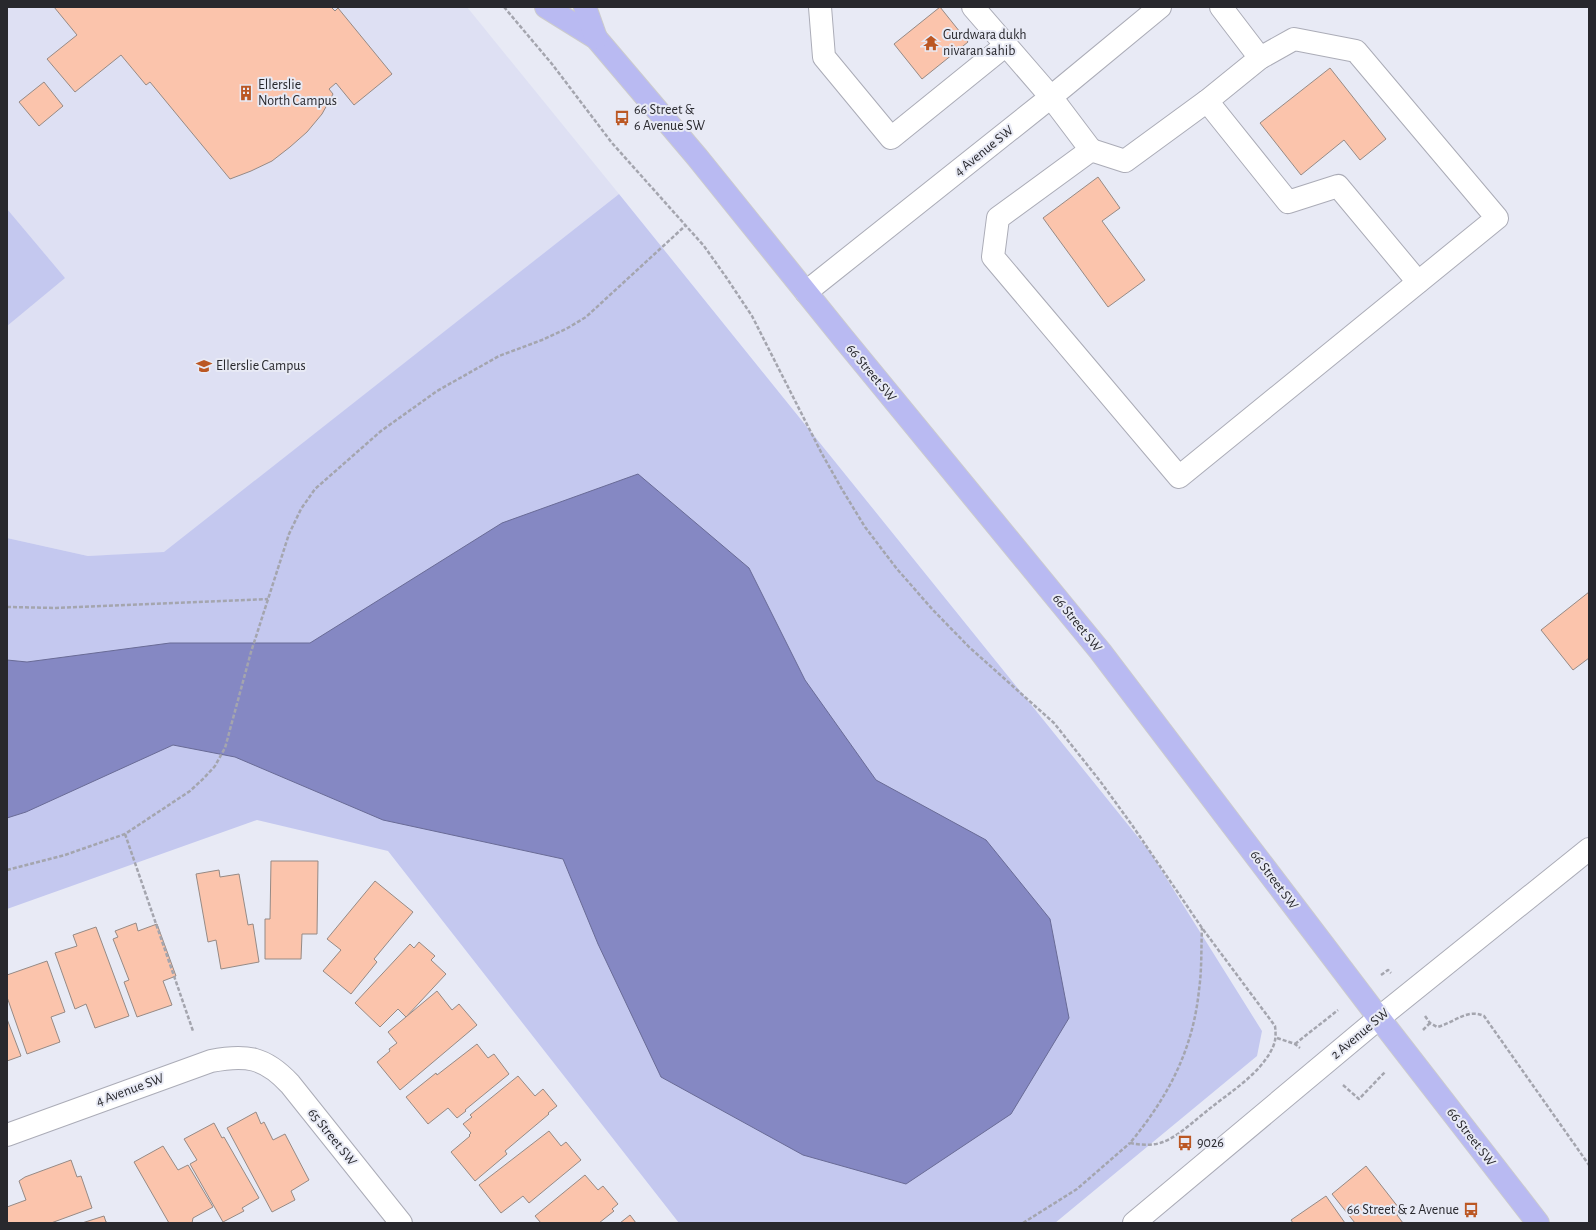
<svg xmlns="http://www.w3.org/2000/svg" width="1596" height="1230" viewBox="0 0 1596 1230" font-family="'Alegreya Sans',sans-serif">
  <style>
    .built { fill: #dee0f3 }
    .green { fill: #c4c8ef }
    .water { fill: #8588c3; stroke: #696b96 }
    .building { fill: #fbc4ac; stroke: #968a85 }
    .lines { fill: none; stroke-linecap: round; stroke-linejoin: round }
    .minor-casing { stroke: #abacb7; stroke-width: 24 }
    .major-casing { stroke: #cbcbcd; stroke-width: 24 }
    .path { stroke: #a4a5ae; stroke-width: 2.5; stroke-dasharray: 4 2; stroke-linecap: butt }
    .minor { stroke: #fff; stroke-width: 22 }
    .major { stroke: #b9baf2; stroke-width: 22 }
    .labels { text-anchor: middle; dominant-baseline: central; stroke-width: 4; stroke-linejoin: round; paint-order: stroke }
    .poi-label { font-size: 14px; fill: #28282d; stroke: #e8eaf5; text-anchor: start }
    .street-label { font-size: 14px; fill: #28282d; stroke: #e8eaf5 }
  </style>
  <rect width="100%" height="100%" fill="#e8eaf5"/>
  <!-- built -->
  <polygon class="built" points="7,7 467,7 619,194 164,553 88,556 7,538"/>
  <!-- green -->
  <g class="green">
    <polygon points="619,194 1150,852 1262,1031 1257,1056 1055,1223 679,1223 388,851 257,820 7,909 7,538 88,556 164,552"/>
    <polygon points="7,209 65,278 7,326"/>
  </g>
  <!-- water -->
  <polygon class="water" points="638,474 749,568 805,680 876,780 986,840 1050,919 1069,1018 1011,1114 906,1184 803,1155 661,1077 598,944 563,859 383,820 235,757 173,745 26,812 7,818 7,660 27,662 170,643 310,643 502,523"/>
  <!-- building -->
  <g class="building">
    <polygon points="54,7 331,7 335,11 338,8 392,74 354,105 336,83 329,89 333,94 322,114 307,132 290,147 272,161 251,171 230,179 150,82 146,85 121,55 75,92 47,59 77,35"/>
    <polygon points="940,7 968,42 922,79 894,44"/>
    <polygon points="1330,68 1386,139 1360,160 1344,140 1301,175 1260,123"/>
    <polygon points="44,82 63,106 39,126 19,102"/>
    <polygon points="1098,177 1120,208 1102,221 1145,280 1108,307 1043,218"/>
    <polygon points="1589,592 1589,658 1573,670 1541,630"/>
    <polygon points="271,861 318,861 317,934 302,934 301,959 265,959 265,919 270,919"/>
    <polygon points="219,870 220,877 239,874 248,925 253,924 259,962 221,969 216,940 208,942 196,874"/>
    <polygon points="375,881 413,912 374,959 377,962 351,994 323,971 341,950 327,939"/>
    <polygon points="136,923 138,931 157,924 176,976 163,981 172,1005 137,1017 124,982 129,980 113,939 118,937 115,931"/>
    <polygon points="96,927 129,1016 95,1028 86,1004 75,1009 55,953 77,946 73,935"/>
    <polygon points="419,942 435,956 431,960 446,974 406,1017 398,1009 380,1027 355,1003 410,944 414,948"/>
    <polygon points="47,961 65,1012 51,1017 60,1042 27,1054 7,997 7,975"/>
    <polygon points="437,991 452,1010 459,1004 477,1025 400,1090 377,1062 390,1051 389,1049 397,1043 388,1032"/>
    <polygon points="7,1019 21,1056 7,1061"/>
    <polygon points="477,1044 488,1058 494,1054 509,1074 465,1110 466,1111 457,1118 448,1108 428,1124 406,1097 436,1073 437,1075"/>
    <polygon points="518,1076 535,1096 543,1089 557,1106 548,1113 549,1114 505,1151 507,1154 475,1181 451,1152 470,1136 469,1135 471,1133 463,1124 472,1117 470,1115"/>
    <polygon points="256,1112 261,1124 264,1122 273,1140 285,1134 309,1180 291,1191 295,1200 272,1212 227,1128"/>
    <polygon points="214,1123 222,1138 224,1137 259,1198 242,1208 244,1211 223,1222 190,1164 197,1160 184,1139"/>
    <polygon points="549,1131 561,1146 566,1142 581,1160 529,1203 523,1196 501,1213 479,1185"/>
    <polygon points="163,1146 178,1170 188,1165 213,1207 193,1218 192,1223 169,1223 134,1162"/>
    <polygon points="71,1160 77,1177 81,1176 92,1208 51,1223 7,1223 7,1207 26,1200 19,1181 25,1177"/>
    <polygon points="1366,1166 1402,1212 1397,1215 1403,1223 1355,1223 1332,1194"/>
    <polygon points="585,1175 598,1190 603,1186 618,1204 612,1209 614,1211 599,1223 541,1223 535,1216"/>
    <polygon points="1326,1196 1345,1223 1293,1223 1291,1220"/>
    <polygon points="630,1215 636,1223 620,1223"/>
    <polygon points="104,1216 106,1222 109,1223 82,1223"/>
  </g>
  <g class="lines">
    <defs>
      <g id="minor">
        <polyline points="820,7 824,57 891,138 1006,45 1051,97 1091,150"/>
        <polyline points="973,7 1006,45"/>
        <polyline points="1221,7 1260,58"/>
        <polygon points="1294,39 1356,51 1497,218 1179,477 993,257 998,218 1091,150 1125,161 1207,101 1260,58"/>
        <polyline points="1207,101 1288,202 1338,186 1418,282"/>
        <polyline points="806,292 1051,97 1160,7"/>
        <path d="M7,1135L211,1061C246,1054 265,1057 290,1084L401,1223"/>
        <polyline points="1134,1223 1379,1018 1589,849"/>
      </g>
      <g id="major">
        <polyline points="546,7 596,38 697,157 843,338 1100,651 1379,1018 1538,1223"/>
        <polyline points="585,7 596,38"/>
      </g>
    </defs>
    <!-- minor casing -->
    <use href="#minor" class="minor-casing"/>
    <!-- major casing -->
    <use href="#major" class="major-casing"/>
    <!-- path -->
    <g class="path">
      <path d="M504,7L552,64L612,143L704,246L726,277L752,316L822,454L843,491L865,527L897,569L933,610L969,647L1054,723L1100,781L1132,825L1202,928L1275,1026C1276,1035 1276,1041 1272,1049C1259,1075 1230,1092 1208,1110C1195,1120 1179,1136 1163,1142C1153,1146 1141,1145 1130,1143C1168,1097 1193,1050 1199,990C1202,969 1201,949 1202,928"/>
      <polyline points="7,607 56,608 268,599"/>
      <polyline points="125,834 193,1031"/>
      <polyline points="7,870 65,855 125,834 190,791 204,778 215,766 225,748 251,652 289,534 301,509 315,489 381,431 437,391 499,356 542,340 566,329 586,317 685,226"/>
      <polyline points="1381,975 1388,970 1391,973"/>
      <path d="M1425,1016L1430,1023L1437,1027C1454,1023 1467,1008 1484,1016L1589,1165"/>
      <polyline points="1423,1030 1430,1023"/>
      <polyline points="1277,1038 1295,1044 1300,1048"/>
      <polyline points="1295,1044 1338,1010"/>
      <polyline points="1343,1085 1359,1099 1385,1072"/>
      <polyline points="1023,1223 1077,1189 1130,1143"/>
    </g>
    <!-- minor -->
    <use href="#minor" class="minor"/>
    <!-- major -->
    <use href="#major" class="major"/>
  </g>
  <!-- icons -->
  <defs>
    <symbol id="temple-bare" viewBox="-9 -9 18 18"><path d="M0-6L5-2H3V0L6.5 2.5H4V6H1.5V3h-3V6H-4V2.5H-6.5L-3 0V-2H-5Z" fill="#bb5723" stroke="#e8eaf5" stroke-width="2.5" paint-order="stroke"/></symbol>
    <symbol id="building-bare" viewBox="-9 -9 18 18"><path d="M-4-6H4V6H1V3H-1V6H-4ZM-2.5-4.3h1.7v1.8h-1.7ZM.8-4.3h1.7v1.8H.8ZM-2.5-1h1.7V.8h-1.7ZM.8-1h1.7V.8H.8Z" fill="#bb5723" stroke="#e8eaf5" stroke-width="2.5" paint-order="stroke"/></symbol>
    <symbol id="bus-bare" viewBox="-9 -9 18 18"><path d="M-5-6H5V4H4V6H2V4H-2V6H-4V4H-5ZM-3.5-4V0h7V-4ZM-3.5 1.2v1.5H-2V1.2ZM2 1.2v1.5H3.5V1.2Z" fill="#bb5723" stroke="#e8eaf5" stroke-width="2.5" paint-order="stroke"/></symbol>
    <symbol id="school-bare" viewBox="-9 -9 18 18"><path d="M0-5L7-2L0 1L-7-2ZM-4 1L0 2.5L4 1V4Q0 6-4 4Z" fill="#bb5723" stroke="#e8eaf5" stroke-width="2.5" paint-order="stroke"/></symbol>
  </defs>
  <g fill-rule="evenodd">
    <use href="#temple-bare" x="920" y="32" width="22" height="22"/>
    <use href="#building-bare" x="235" y="82" width="22" height="22"/>
    <use href="#bus-bare" x="611" y="107" width="22" height="22"/>
    <use href="#school-bare" x="193" y="355" width="22" height="22"/>
    <use href="#bus-bare" x="1174" y="1132" width="22" height="22"/>
    <use href="#bus-bare" x="1460" y="1199" width="22" height="22"/>
  </g>
  <g class="labels">
    <!-- poi labels -->
    <g class="poi-label">
      <text x="943" y="35">Gurdwara dukh<tspan x="943" dy="16">nivaran sahib</tspan></text>
      <text x="258" y="85">Ellerslie<tspan x="258" dy="16">North Campus</tspan></text>
      <text x="634" y="110">66 Street &amp;<tspan x="634" dy="16">6 Avenue SW</tspan></text>
      <text x="216" y="366">Ellerslie Campus</text>
      <text x="1197" y="1143">9026</text>
      <text x="1459" y="1210" text-anchor="end">66 Street &amp; 2 Avenue</text>
    </g>
    <!-- street labels -->
    <g class="street-label">
      <text transform="translate(984 151) rotate(-39)">4 Avenue SW</text>
      <text transform="translate(871 373) rotate(50)">66 Street SW</text>
      <text transform="translate(1077 623) rotate(51)">66 Street SW</text>
      <text transform="translate(1274 880) rotate(53)">66 Street SW</text>
      <text transform="translate(1360 1034) rotate(-40)">2 Avenue SW</text>
      <text transform="translate(130 1090) rotate(-20)">4 Avenue SW</text>
      <text transform="translate(332 1137) rotate(51)">65 Street SW</text>
      <text transform="translate(1471 1137) rotate(52)">66 Street SW</text>
    </g>
  </g>
  <!-- border -->
  <rect width="1596" height="1230" fill="none" stroke="#28282d" stroke-width="16"/>
</svg>
